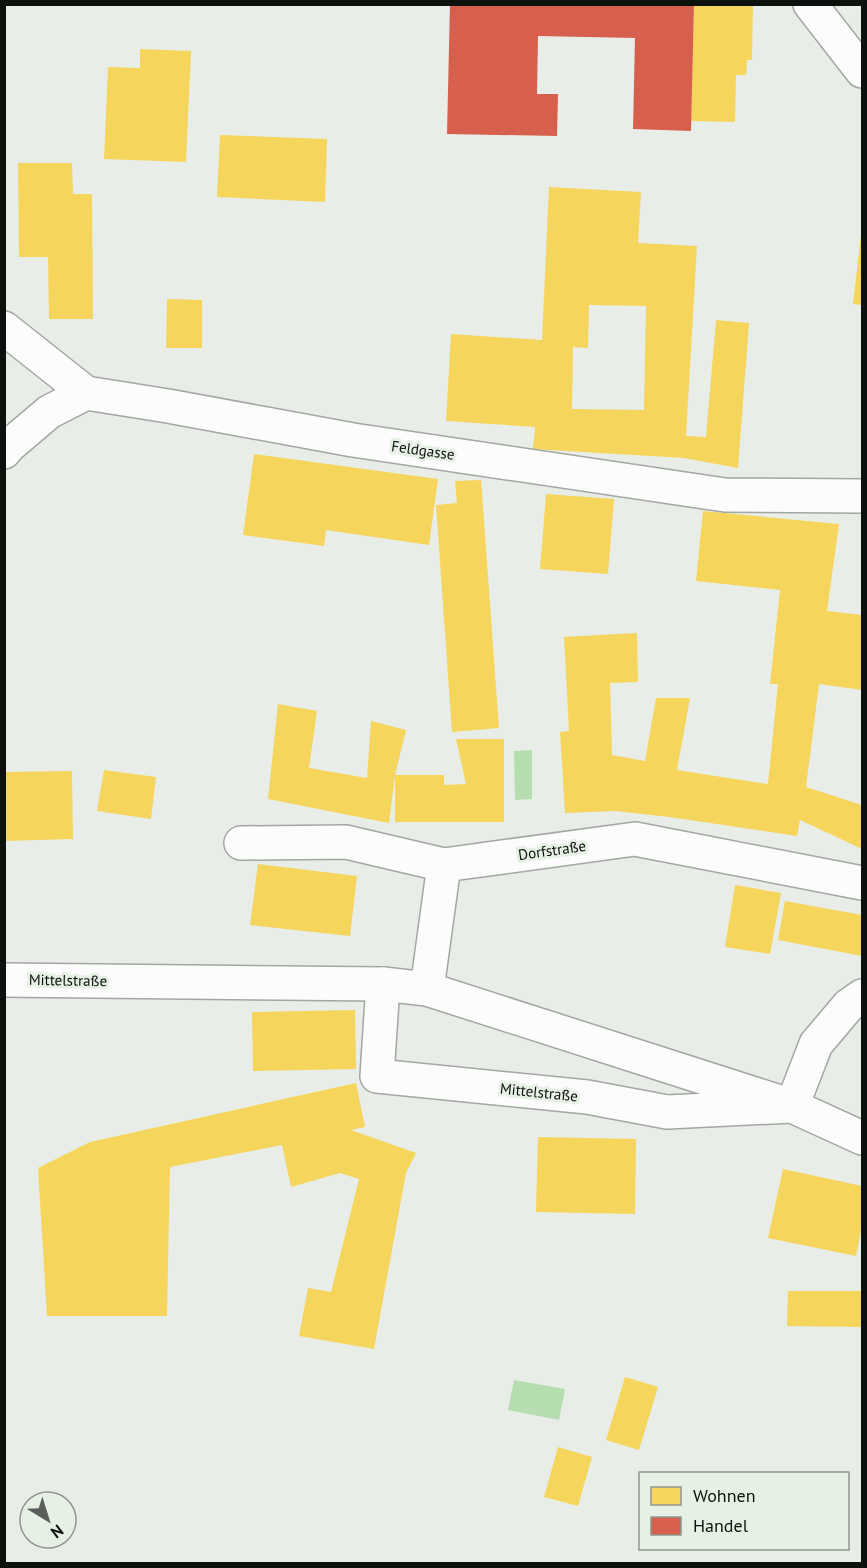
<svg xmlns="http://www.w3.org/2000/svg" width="867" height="1568" viewBox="0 0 867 1568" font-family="'PT Sans',sans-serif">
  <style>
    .water { fill: #b6ddaf }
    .homes { fill: #f6d55c; fill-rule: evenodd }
    .shops { fill: #d6604d }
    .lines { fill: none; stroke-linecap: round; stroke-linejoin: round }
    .minor-casing { stroke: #a3a7a2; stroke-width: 36 }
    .minor { stroke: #fcfcfc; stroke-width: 33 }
    .labels { text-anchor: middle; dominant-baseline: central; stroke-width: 6; stroke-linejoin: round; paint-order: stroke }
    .street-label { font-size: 15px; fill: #0d110d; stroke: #e7f0e5 }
  </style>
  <rect width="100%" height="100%" fill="#e8ede8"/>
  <!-- water -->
  <g class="water">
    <polygon points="532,750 532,799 515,800 514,751"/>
    <polygon points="514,1380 565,1389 559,1420 508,1410"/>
  </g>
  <!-- homes -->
  <g class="homes">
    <polygon points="694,4 753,4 752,60 747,60 746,75 736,75 735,122 691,121"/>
    <polygon points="140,49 191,51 186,162 104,159 108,67 140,68"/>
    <polygon points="220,135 327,139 325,202 217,197"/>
    <polygon points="18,163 72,163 73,194 92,194 93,319 49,319 48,257 19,257"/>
    <path d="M549,187L641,192L638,243L697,246L686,436L706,437L716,320L749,323L738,468L684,458L533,449L535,427L446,421L451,334L542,340ZM589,305L646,306L644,410L572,409L573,347L588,348Z"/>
    <polygon points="861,234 862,234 862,305 853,304"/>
    <polygon points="167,299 202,300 202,348 166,348"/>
    <polygon points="254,454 438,479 429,545 326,530 324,546 243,535"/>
    <polygon points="481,480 499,728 452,732 436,505 457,503 455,481"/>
    <polygon points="546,494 614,499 608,574 540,569"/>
    <polygon points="703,511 839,524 827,611 862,615 862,690 819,684 806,787 862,805 862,849 800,820 797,836 669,817 615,811 565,813 560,732 569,731 564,637 637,633 638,682 610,683 612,755 645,761 656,698 690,698 677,770 768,784 778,684 770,684 780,590 696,581"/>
    <polygon points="278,704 317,711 309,768 367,778 371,721 406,730 395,775 389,823 268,799"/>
    <polygon points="456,739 504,739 504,822 395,822 395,775 444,775 444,785 466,784"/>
    <polygon points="104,770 156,777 151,819 97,811"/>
    <polygon points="72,771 73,839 4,841 4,772"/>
    <polygon points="258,864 357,876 350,936 250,925"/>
    <polygon points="735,885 781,893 770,954 725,947"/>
    <polygon points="785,901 862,915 862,956 778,940"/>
    <polygon points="355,1010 356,1069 253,1071 252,1012"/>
    <polygon points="356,1083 365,1127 351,1130 416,1153 406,1173 374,1349 299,1336 308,1288 331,1292 359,1179 340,1173 291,1187 282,1145 170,1167 167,1316 47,1316 38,1168 90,1142"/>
    <polygon points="538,1137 636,1139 635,1214 536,1212"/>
    <polygon points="783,1169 862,1186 862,1225 856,1256 768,1238"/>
    <polygon points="788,1291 862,1291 862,1327 787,1326"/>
    <polygon points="625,1377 658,1387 639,1450 606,1440"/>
    <polygon points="558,1447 592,1457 578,1506 544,1497"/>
  </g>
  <!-- shops -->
  <polygon class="shops" points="450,4 694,4 691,131 633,129 635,38 538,36 537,94 558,94 557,136 447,134"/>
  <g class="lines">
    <defs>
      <g id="minor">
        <polyline points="810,4 862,71"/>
        <polyline points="4,328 86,393"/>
        <polyline points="4,452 9,446 49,412 86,393 168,406 353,440 725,495 862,496"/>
        <polyline points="241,843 346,842 444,865 635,839 862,883"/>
        <polyline points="4,980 383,984 427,989 792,1106 862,1138"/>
        <polyline points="383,984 377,1076 587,1097 667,1112 792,1106 816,1044 849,1005 862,996"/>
        <polyline points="427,989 444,865"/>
      </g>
    </defs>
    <!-- minor casing -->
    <use href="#minor" class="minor-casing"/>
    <!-- minor -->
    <use href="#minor" class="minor"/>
  </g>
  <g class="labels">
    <!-- street labels -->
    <g class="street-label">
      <text transform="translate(423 450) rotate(8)">Feldgasse</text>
      <text transform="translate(552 850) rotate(-8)">Dorfstraße</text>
      <text transform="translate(68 980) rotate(1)">Mittelstraße</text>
      <text transform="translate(539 1092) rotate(6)">Mittelstraße</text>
    </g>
  </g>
  <!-- border -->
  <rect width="867" height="1568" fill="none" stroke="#0d110d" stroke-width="12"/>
  <!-- legend -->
  <rect x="639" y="1472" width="210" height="78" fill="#e7f0e5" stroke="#90978f" stroke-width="1.5"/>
  <rect x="651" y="1487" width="30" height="18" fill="#f6d55c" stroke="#90978f" stroke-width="1.5"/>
  <text x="693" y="1502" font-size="18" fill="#0d110d">Wohnen</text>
  <rect x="651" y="1517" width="30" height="18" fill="#d6604d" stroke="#90978f" stroke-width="1.5"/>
  <text x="693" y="1532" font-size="18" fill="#0d110d">Handel</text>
  <!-- north arrow -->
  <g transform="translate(48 1520) rotate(142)"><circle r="28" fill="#e7f0e5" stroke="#90978f" stroke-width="1.5"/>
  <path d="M0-4.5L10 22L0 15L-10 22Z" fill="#5a5e5a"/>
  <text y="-9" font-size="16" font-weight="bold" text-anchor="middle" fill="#0d110d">N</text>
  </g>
</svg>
